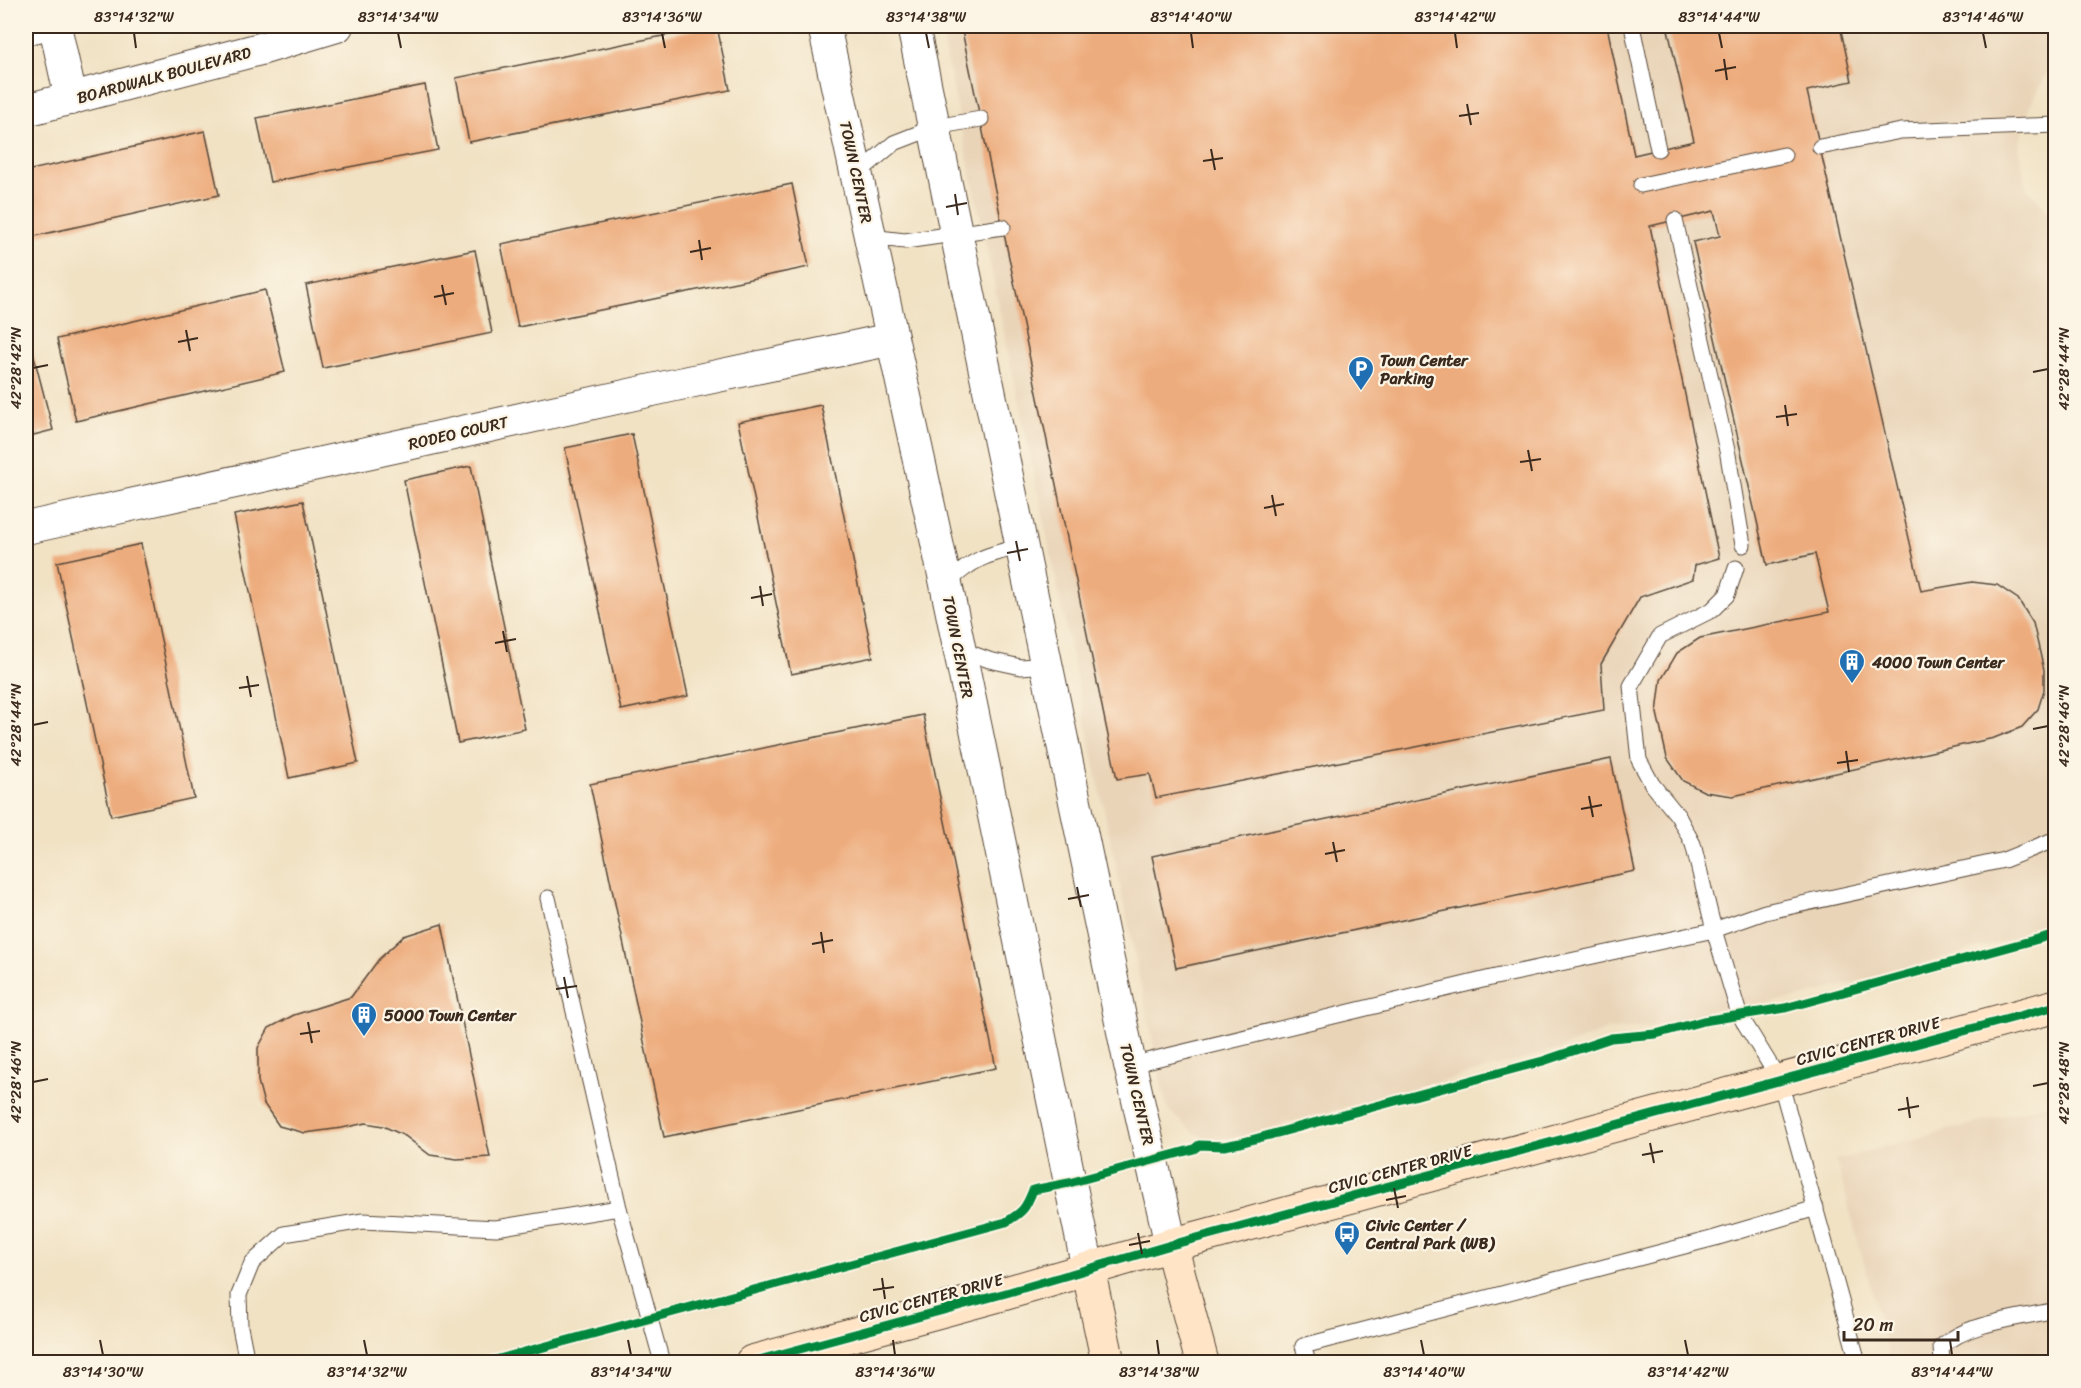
<svg xmlns="http://www.w3.org/2000/svg" width="2081" height="1388" viewBox="0 0 2081 1388" font-family="Sriracha,sans-serif">
  <style>
    .built { fill: #e9d4b8 }
    .building { fill: #edac7d }
    .lines { fill: none; stroke-linecap: round; stroke-linejoin: round }
    .lane-casing { stroke: #564637; stroke-width: 17 }
    .street-casing { stroke: #564637; stroke-width: 34 }
    .secondary-casing { stroke: #564637; stroke-width: 35 }
    .lane { stroke: #fff; stroke-width: 15 }
    .street { stroke: #fff; stroke-width: 32 }
    .secondary { stroke: #ffe4c6; stroke-width: 33 }
    .cycleway-casing { stroke: #fcf5e5; stroke-width: 13 }
    .cycleway { stroke: #00873e; stroke-width: 9 }
    .ticks { fill: none; stroke: #3b2a1e; stroke-width: 2 }
    .labels { text-anchor: middle; dominant-baseline: central; stroke-width: 4.5; stroke-linejoin: round; paint-order: stroke }
    .street-label { font-size: 16px; fill: #3b2a1e; stroke: #fcf5e5 }
    .poi-label { font-size: 16px; font-weight: bold; fill: #3b2a1e; stroke: #fcf5e5; text-anchor: start }
    .neatline { fill: none; stroke: #3b2a1e; stroke-width: 2 }
    .ticks-label { font-size: 15px; text-anchor: middle; fill: #3b2a1e }
  </style>
  <rect width="100%" height="100%" fill="#fcf5e5"/>
  <filter id="ink" filterUnits="userSpaceOnUse"><feTurbulence type="fractalNoise" baseFrequency=".0167" numOctaves="2"/><feDisplacementMap in="SourceGraphic" scale="12" xChannelSelector="R" yChannelSelector="G"/><feConvolveMatrix kernelMatrix="1 2 1 2 8 2 1 2 1" color-interpolation-filters="sRGB"/></filter>
  <filter id="wash" filterUnits="userSpaceOnUse"><feTurbulence type="fractalNoise" baseFrequency=".008" numOctaves="4" result="noise"/><feDisplacementMap in="SourceGraphic" scale="24" xChannelSelector="R" yChannelSelector="G"/><feGaussianBlur stdDeviation="1.35" result="paint"/><feColorMatrix in="noise" values="0 0 0 0 0 0 0 0 0 0 0 0 0 0 0 0 0 1.4 0 .05"/><feComposite in="paint" operator="in"/></filter>
  <g filter="url(#wash)">
    <rect width="100%" height="100%" fill="#f1e2c4"/>
    <!-- built -->
    <g class="built">
      <polygon points="940,26 2055,26 2055,65 2049,70 2030,105 2019,146 2026,187 2056,220 2055,927 1798,998 1703,1014 1651,1027 1610,1029 1557,1050 1234,1138 1209,1139 1194,1133 1167,1109"/>
      <polygon points="2055,1102 2055,1362 1891,1362 1836,1160"/>
    </g>
    <g id="blocks">
      <!-- building -->
      <g class="building">
        <polygon points="712,26 717,26 730,90 469,142 456,78"/>
        <polygon points="961,26 1607,26 1634,155 1694,141 1667,26 1840,26 1852,81 1807,91 1921,591 1972,582 1997,585 2018,599 2033,623 2044,670 2044,690 2038,709 2022,727 1994,738 1733,796 1705,792 1683,781 1667,758 1657,713 1661,680 1677,653 1700,638 1829,612 1815,554 1767,565 1693,242 1720,236 1714,211 1650,226 1719,558 1695,565 1693,579 1640,597 1601,664 1604,710 1156,798 1150,774 1117,779"/>
        <polygon points="425,85 438,150 270,182 257,118"/>
        <polygon points="205,131 219,195 26,238 26,171"/>
        <polygon points="792,184 809,267 518,327 501,244"/>
        <polygon points="475,250 492,333 323,368 306,285"/>
        <polygon points="265,290 285,372 76,421 57,339"/>
        <polygon points="32,349 53,430 26,437 26,351"/>
        <polygon points="821,405 873,657 791,674 738,422"/>
        <polygon points="632,434 688,696 621,710 565,448"/>
        <polygon points="471,466 525,729 458,743 404,480"/>
        <polygon points="303,501 358,763 289,778 234,515"/>
        <polygon points="141,544 194,798 111,816 57,562"/>
        <polygon points="923,715 996,1068 664,1137 590,784"/>
        <polygon points="1611,759 1635,871 1176,968 1152,856"/>
        <polygon points="442,924 490,1157 457,1159 430,1155 405,1136 383,1126 366,1123 342,1128 305,1133 279,1126 264,1104 258,1081 258,1048 269,1028 294,1015 351,997 379,959 404,936"/>
      </g>
    </g>
  </g>
  <g filter="url(#ink)">
    <use href="#blocks" fill-opacity="0" stroke="#564637" stroke-width="1.5"/>
    <g class="lines">
      <defs>
        <g id="lane">
          <polyline points="1632,26 1658,149"/>
          <polyline points="1820,147 1901,131 2056,125"/>
          <polyline points="857,174 894,143 935,127 981,119"/>
          <polyline points="1641,185 1784,155"/>
          <polyline points="1675,220 1728,455 1743,545"/>
          <polyline points="870,237 905,241 1003,227"/>
          <polyline points="1736,568 1727,595 1712,610 1660,636 1631,686 1639,760 1652,784 1678,816 1693,844 1714,930 1739,1014 1780,1081 1858,1362"/>
          <path d="M946,584C974,558 986,555 1022,546"/>
          <polyline points="959,649 989,660 1021,667 1047,665"/>
          <polyline points="548,898 619,1208 662,1362"/>
          <polyline points="1130,1065 1491,978 1714,930 1765,912 2004,860 2056,839"/>
          <polyline points="247,1362 240,1327 239,1295 252,1263 284,1234 363,1221 496,1228 619,1208"/>
          <polyline points="1308,1362 1303,1346 1715,1238 1816,1208"/>
          <path d="M1942,1362L1941,1347C1968,1322 2020,1318 2056,1310"/>
        </g>
        <g id="street">
          <polyline points="55,26 71,99"/>
          <polyline points="824,26 946,584 1088,1269"/>
          <polyline points="913,26 1130,1065 1171,1245"/>
          <polyline points="26,29 37,26"/>
          <polyline points="26,110 264,48 337,26"/>
          <polyline points="26,528 675,385 892,339"/>
        </g>
        <g id="secondary">
          <polyline points="1171,1245 1202,1362"/>
          <polyline points="1088,1269 1108,1362"/>
          <polyline points="752,1362 1006,1293 1171,1245 2056,1006"/>
        </g>
      </defs>
      <!-- lane casing -->
      <use href="#lane" class="lane-casing"/>
      <!-- street casing -->
      <use href="#street" class="street-casing"/>
      <!-- secondary casing -->
      <use href="#secondary" class="secondary-casing"/>
      <!-- lane -->
      <use href="#lane" class="lane"/>
      <!-- street -->
      <use href="#street" class="street"/>
      <!-- secondary -->
      <use href="#secondary" class="secondary"/>
      <defs>
        <g id="cycleway">
          <path d="M488,1362L1006,1222C1023,1212 1026,1208 1033,1190L1069,1183L1194,1149L1199,1145L1224,1146L1240,1143L1543,1061L1611,1038L1656,1034L1703,1021L1785,1008L2056,934"/>
          <polyline points="752,1362 1006,1293 1171,1245 2056,1006"/>
        </g>
      </defs>
      <!-- cycleway casing -->
      <use href="#cycleway" class="cycleway-casing"/>
      <!-- cycleway -->
      <use href="#cycleway" class="cycleway"/>
    </g>
  </g>
  <!-- ticks -->
  <path class="ticks" d="M134,33L136,48M398,33L401,48M662,33L665,48M926,33L929,48M1191,33L1193,48M1455,33L1457,48M1719,33L1722,48M1983,33L1986,48M1724,59L1727,80M1715,71L1736,67M1467,104L1471,125M1459,116L1479,113M1211,149L1215,170M1203,161L1223,158M955,194L958,215M946,207L967,203M699,240L702,260M690,252L711,248M442,285L446,305M434,297L454,293M186,330L190,351M178,342L198,338M33,368L48,365M2033,372L2048,369M1785,405L1788,426M1776,417L1797,414M1528,450L1532,471M1520,462L1541,459M1272,495L1276,516M1264,508L1284,504M1016,541L1020,561M1007,553L1028,549M760,586L763,606M751,598L772,594M503,631L507,652M495,643L516,639M247,676L251,697M239,688L259,685M33,725L48,722M2033,729L2048,726M1846,751L1849,772M1837,763L1858,760M1589,796L1593,817M1581,809L1602,805M1333,842L1337,862M1325,854L1345,850M1077,887L1081,907M1068,899L1089,895M821,932L824,953M812,944L833,940M564,977L568,998M556,989L577,986M308,1022L312,1043M300,1034L320,1031M33,1082L48,1079M2033,1086L2048,1083M1907,1097L1910,1118M1898,1110L1919,1106M1650,1143L1654,1163M1642,1155L1663,1151M1394,1188L1398,1208M1386,1200L1406,1196M1138,1233L1142,1254M1129,1245L1150,1241M882,1278L885,1299M873,1290L894,1287M100,1340L103,1355M364,1340L367,1355M628,1340L631,1355M893,1340L895,1355M1157,1340L1159,1355M1421,1340L1424,1355M1685,1340L1688,1355M1950,1340L1952,1355"/>
  <!-- icons -->
  <defs>
    <symbol id="parking-pin" viewBox="-11 -11 22 30"><path d="M0 17L-7.5 6A9.5 9.5 0 1 1 7.5 6Z" fill="#1f6fb2" stroke="#fcf5e5"/><path d="M-3.5-5.5H1a3.5 3.5 0 0 1 0 7H-1V5.5H-3.5ZM-1-3.4V-.6H.8a1.4 1.4 0 0 0 0-2.8Z" fill="#fff"/></symbol>
    <symbol id="building-pin" viewBox="-11 -11 22 30"><path d="M0 17L-7.5 6A9.5 9.5 0 1 1 7.5 6Z" fill="#1f6fb2" stroke="#fcf5e5"/><path d="M-4-6H4V6H1V3H-1V6H-4ZM-2.5-4.3h1.7v1.8h-1.7ZM.8-4.3h1.7v1.8H.8ZM-2.5-1h1.7V.8h-1.7ZM.8-1h1.7V.8H.8Z" fill="#fff"/></symbol>
    <symbol id="bus-pin" viewBox="-11 -11 22 30"><path d="M0 17L-7.5 6A9.5 9.5 0 1 1 7.5 6Z" fill="#1f6fb2" stroke="#fcf5e5"/><path d="M-5-6H5V4H4V6H2V4H-2V6H-4V4H-5ZM-3.5-4V0h7V-4ZM-3.5 1.2v1.5H-2V1.2ZM2 1.2v1.5H3.5V1.2Z" fill="#fff"/></symbol>
  </defs>
  <g fill-rule="evenodd">
    <use href="#parking-pin" x="1346" y="354" width="30" height="40"/>
    <use href="#building-pin" x="1837" y="647" width="30" height="40"/>
    <use href="#building-pin" x="349" y="1000" width="30" height="40"/>
    <use href="#bus-pin" x="1332" y="1219" width="30" height="40"/>
  </g>
  <g class="labels">
    <!-- street labels -->
    <g class="street-label">
      <text transform="translate(164 75) rotate(-15)">BOARDWALK BOULEVARD</text>
      <text transform="translate(856 172) rotate(78)">TOWN CENTER</text>
      <text transform="translate(458 433) rotate(-13)">RODEO COURT</text>
      <text transform="translate(958 647) rotate(79)">TOWN CENTER</text>
      <text transform="translate(1868 1041) rotate(-15)">CIVIC CENTER DRIVE</text>
      <text transform="translate(1137 1094) rotate(77)">TOWN CENTER</text>
      <text transform="translate(1400 1169) rotate(-15)">CIVIC CENTER DRIVE</text>
      <text transform="translate(931 1298) rotate(-15)">CIVIC CENTER DRIVE</text>
    </g>
    <!-- poi labels -->
    <g class="poi-label">
      <text x="1380" y="360">Town Center<tspan x="1380" dy="18">Parking</tspan></text>
      <text x="1872" y="662">4000 Town Center</text>
      <text x="384" y="1015">5000 Town Center</text>
      <text x="1366" y="1225">Civic Center /<tspan x="1366" dy="18">Central Park (WB)</tspan></text>
    </g>
  </g>
  <!-- margin -->
  <rect width="2081" height="1388" fill="none" stroke="#fcf5e5" stroke-width="66"/>
  <!-- scale -->
  <path d="M1844 1331v9h114v-9" fill="none" stroke="#3b2a1e" stroke-width="3"/>
  <text x="1853" y="1331" font-size="18" fill="#3b2a1e" stroke="#fcf5e5" stroke-width="4.5" paint-order="stroke">20 m</text>
  <rect x="33" y="33" width="2015" height="1322" class="neatline"/>
  <g class="ticks-label">
    <text x="134" y="22">83°14'32"W</text>
    <text x="398" y="22">83°14'34"W</text>
    <text x="662" y="22">83°14'36"W</text>
    <text x="926" y="22">83°14'38"W</text>
    <text x="1191" y="22">83°14'40"W</text>
    <text x="1455" y="22">83°14'42"W</text>
    <text x="1719" y="22">83°14'44"W</text>
    <text x="1983" y="22">83°14'46"W</text>
    <text transform="translate(16 368) rotate(-90)" y="5">42°28'42"N</text>
    <text transform="translate(2064 369) rotate(-90)" y="5">42°28'44"N</text>
    <text transform="translate(16 725) rotate(-90)" y="5">42°28'44"N</text>
    <text transform="translate(2064 726) rotate(-90)" y="5">42°28'46"N</text>
    <text transform="translate(16 1082) rotate(-90)" y="5">42°28'46"N</text>
    <text transform="translate(2064 1083) rotate(-90)" y="5">42°28'48"N</text>
    <text x="103" y="1377">83°14'30"W</text>
    <text x="367" y="1377">83°14'32"W</text>
    <text x="631" y="1377">83°14'34"W</text>
    <text x="895" y="1377">83°14'36"W</text>
    <text x="1159" y="1377">83°14'38"W</text>
    <text x="1424" y="1377">83°14'40"W</text>
    <text x="1688" y="1377">83°14'42"W</text>
    <text x="1952" y="1377">83°14'44"W</text>
  </g>
</svg>
